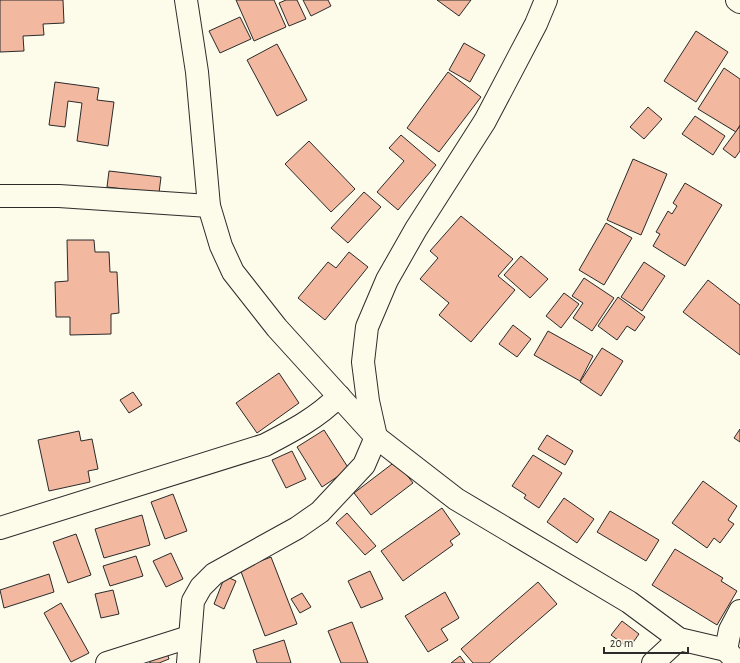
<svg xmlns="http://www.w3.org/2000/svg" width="740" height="663" viewBox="0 0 740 663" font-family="'Alegreya Sans',sans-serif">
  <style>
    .building { fill: #f2b8a0; stroke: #2b2b2b }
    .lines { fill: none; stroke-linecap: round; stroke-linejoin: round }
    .street-casing { stroke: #2b2b2b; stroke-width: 24 }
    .street { stroke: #fdfbea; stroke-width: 22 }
  </style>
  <rect width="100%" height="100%" fill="#fdfbea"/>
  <!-- building -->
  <g class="building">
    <polygon points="0,0 63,0 64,23 43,24 44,35 23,36 24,51 0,52"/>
    <polygon points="236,0 274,0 286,27 254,41"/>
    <polygon points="286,0 297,0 306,19 289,26 279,3"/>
    <polygon points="303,0 328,0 331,6 311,16"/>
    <polygon points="437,0 471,0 459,16"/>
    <polygon points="240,17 251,39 220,53 209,31"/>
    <polygon points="696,31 728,52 696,102 664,81"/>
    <polygon points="464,43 485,55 470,82 449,70"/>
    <polygon points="277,44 307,100 277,116 247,60"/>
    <polygon points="724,68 740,79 740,125 736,132 698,109"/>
    <polygon points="448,72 481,97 439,152 407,128"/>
    <polygon points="55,82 99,88 97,100 114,102 108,146 77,141 82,103 68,101 65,127 49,125"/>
    <polygon points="648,107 662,119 644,139 630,127"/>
    <polygon points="695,116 725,136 713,155 682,134"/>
    <polygon points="740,126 740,151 735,158 723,149"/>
    <polygon points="401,135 436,165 398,210 377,192 404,161 389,148"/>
    <polygon points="309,141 355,189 331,212 285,164"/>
    <polygon points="633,159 667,174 641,235 607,220"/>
    <polygon points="109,171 161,177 159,193 107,187"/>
    <polygon points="685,183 722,205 685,266 653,246 660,234 656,232 668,211 672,214 677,206 673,203"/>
    <polygon points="364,192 381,207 348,243 331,228"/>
    <polygon points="461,216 513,259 498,276 515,290 471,342 439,315 449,303 420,279 438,258 430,251"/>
    <polygon points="606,223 632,238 604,285 579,270"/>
    <polygon points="67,240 94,240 95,252 109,252 110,272 117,272 119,313 111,314 111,334 70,335 70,317 56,317 55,282 68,281"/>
    <polygon points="349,252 368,267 325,320 298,298 328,262 336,268"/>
    <polygon points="521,256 548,279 530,298 504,275"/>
    <polygon points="644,262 665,276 642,311 621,297"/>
    <polygon points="584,278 614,298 592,331 573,318 583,303 572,296"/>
    <polygon points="708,280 740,305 740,355 683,312"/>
    <polygon points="564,293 579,304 561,328 546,316"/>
    <polygon points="618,297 645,317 635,331 627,326 617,340 598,326"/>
    <polygon points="513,325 531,339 517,357 499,344"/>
    <polygon points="548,331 593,356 580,381 534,355"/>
    <polygon points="602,348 623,361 601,396 580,382"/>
    <polygon points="279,373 299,403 257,433 236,403"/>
    <polygon points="133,392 142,405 129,413 120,400"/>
    <polygon points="740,429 740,442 734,438"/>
    <polygon points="324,430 349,469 322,487 297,447"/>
    <polygon points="79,431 81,441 92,439 98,469 88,471 90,482 49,491 38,440"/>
    <polygon points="547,435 573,451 565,465 538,449"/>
    <polygon points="292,451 306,479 286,488 272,460"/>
    <polygon points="533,455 562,473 539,508 524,498 526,495 512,486"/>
    <polygon points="396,461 413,483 371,515 354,493"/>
    <polygon points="703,481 737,506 728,520 734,524 720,543 714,538 707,548 672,523"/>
    <polygon points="173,494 187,531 165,539 151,502"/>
    <polygon points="564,498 594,519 577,543 547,522"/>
    <polygon points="442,508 460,534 450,541 453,545 403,581 381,551"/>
    <polygon points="610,511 659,540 646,561 597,532"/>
    <polygon points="347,513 376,546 365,555 336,523"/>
    <polygon points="142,515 150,545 104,558 95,529"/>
    <polygon points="76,534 91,575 68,583 53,542"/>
    <polygon points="675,549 723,578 721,581 737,591 717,625 652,585"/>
    <polygon points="171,553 183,579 166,587 153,561"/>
    <polygon points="136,556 143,576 110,586 103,566"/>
    <polygon points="271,557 297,624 265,636 240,569"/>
    <polygon points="370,571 383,599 361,608 348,581"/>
    <polygon points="49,574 54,592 4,608 0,590"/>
    <polygon points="225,576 236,581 224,609 214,604"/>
    <polygon points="538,582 557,604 489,663 473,663 461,649"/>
    <polygon points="113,590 119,614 101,618 95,594"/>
    <polygon points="445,592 459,618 441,629 448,640 428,652 405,616"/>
    <polygon points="302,593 311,607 300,613 291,599"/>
    <polygon points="61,603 89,653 71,662 44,613"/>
    <polygon points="622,621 639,634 629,648 611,635"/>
    <polygon points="352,622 368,663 341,663 328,631"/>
    <polygon points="284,640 291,663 257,663 253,650"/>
    <polygon points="165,647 169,659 159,663 150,663 146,654"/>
    <polygon points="460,656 465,663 451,663"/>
  </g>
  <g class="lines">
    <defs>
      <g id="street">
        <polyline points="186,0 197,72 209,206 221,246 233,272 277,328 376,437 456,499 629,602 679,639 726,650 738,663"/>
        <polyline points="737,0 740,2"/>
        <polyline points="0,196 59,196 209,206"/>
        <path d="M0,528L265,445C292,431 317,418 339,396"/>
        <polyline points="726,650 730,630 740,611"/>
        <polyline points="107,663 189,637"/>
        <polyline points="188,663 193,601 201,587 214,574 297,528 320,512 364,465 376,437 368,401 363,362 367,327 387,280 416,229 485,121 536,24 546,0"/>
        <polyline points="653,663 679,639"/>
      </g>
    </defs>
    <!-- street casing -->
    <use href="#street" class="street-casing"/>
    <!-- street -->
    <use href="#street" class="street"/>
  </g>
  <!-- scale -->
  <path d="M604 647v6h84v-6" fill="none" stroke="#2b2b2b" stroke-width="2"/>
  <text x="610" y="647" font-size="12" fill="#2b2b2b" stroke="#fdfbea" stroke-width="3" paint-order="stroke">20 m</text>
</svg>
